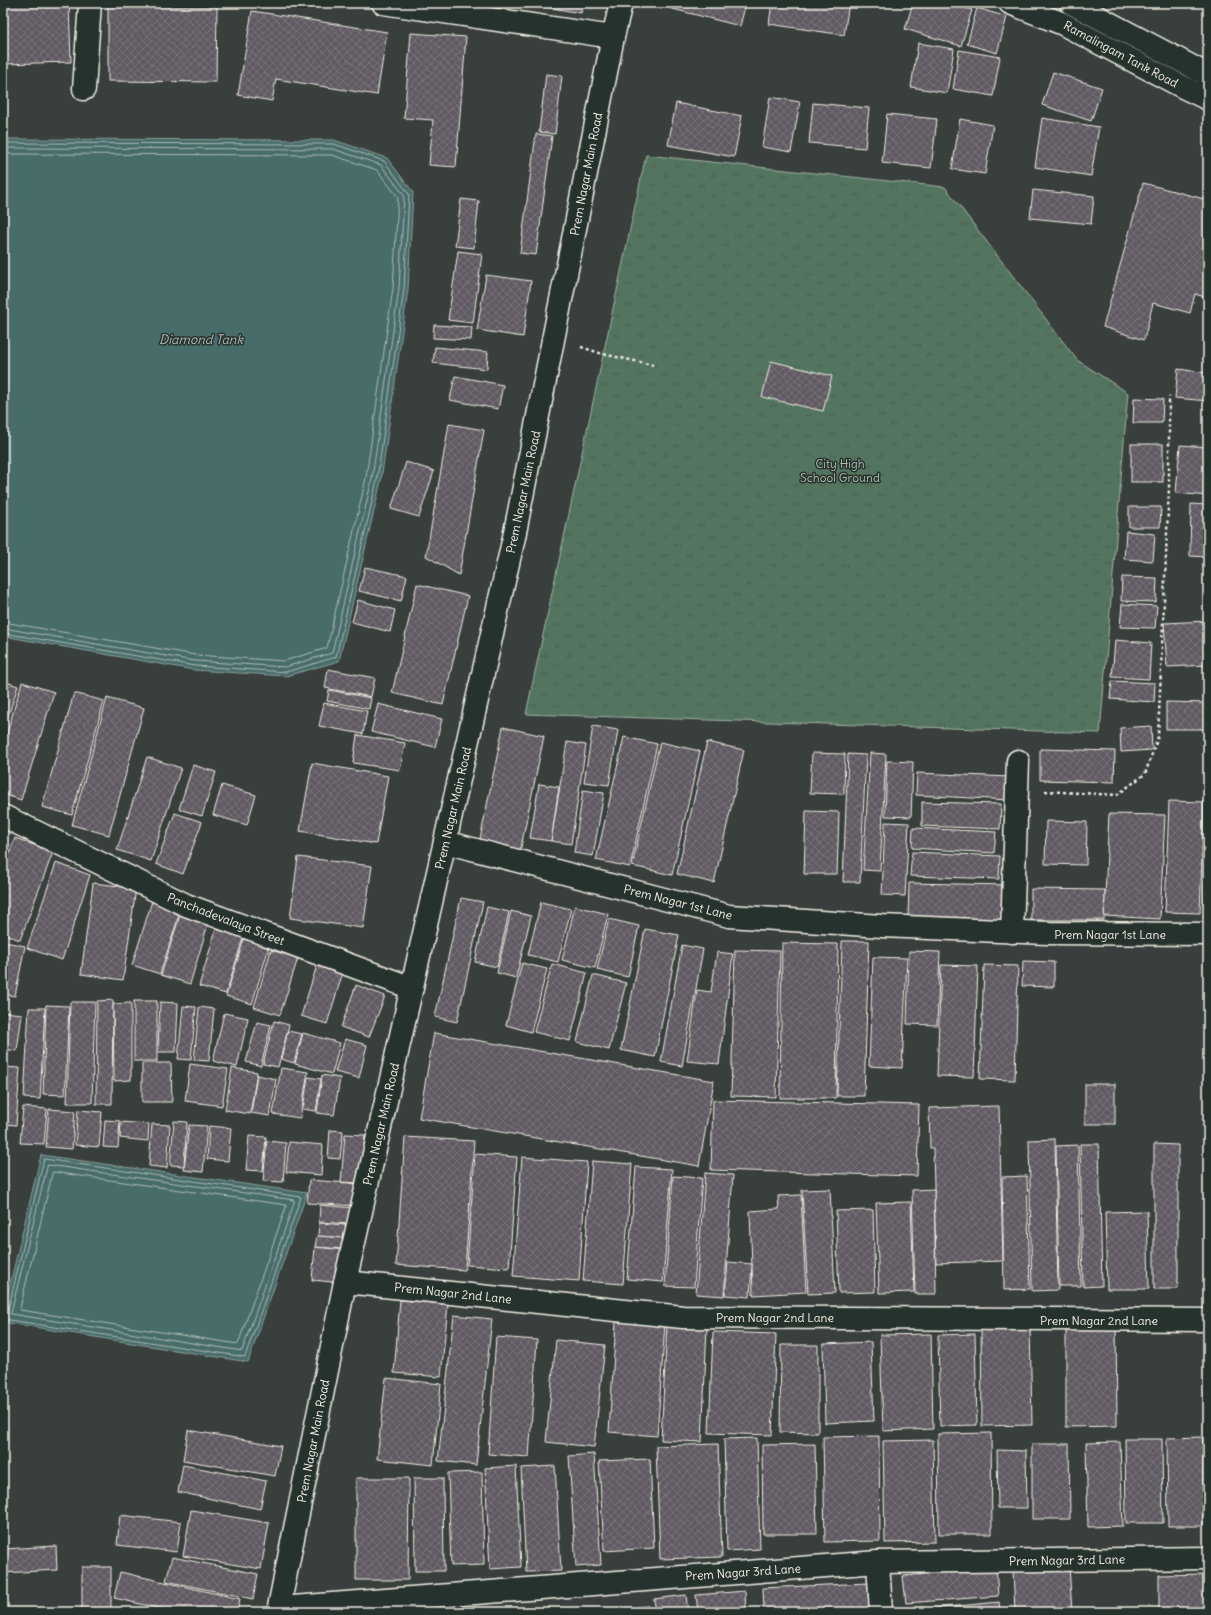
<svg xmlns="http://www.w3.org/2000/svg" width="1211" height="1615" viewBox="0 0 1211 1615" font-family="Delius,sans-serif">
  <style>
    .grass { fill: url(#grass-tufts); stroke: #a4b3a4 }
    .water { fill: #476c6a; stroke: #8ca19c }
    .lines { fill: none; stroke-linecap: round; stroke-linejoin: round }
    .shore { stroke: #afbcb6; stroke-width: 1 }
    .building { fill: url(#building-cross-hatch); stroke: #f4f1e8 }
    .minor-casing { stroke: #f4f1e8; stroke-width: 25 }
    .path { stroke: #f4f1e8; stroke-width: 2.5; stroke-dasharray: 3 3; stroke-linecap: butt }
    .minor { stroke: #26332d; stroke-width: 22 }
    .labels { text-anchor: middle; dominant-baseline: central; stroke-width: 3; stroke-linejoin: round; paint-order: stroke }
    .street-label { font-size: 12px; fill: #f4f1e8; stroke: #26332d }
    .park-label { font-size: 12px; fill: #b4bfb1; stroke: #26332d }
    .water-label { font-size: 13px; font-style: italic; fill: #afbcb6; stroke: #26332d }
  </style>
  <defs>
    <pattern id="grass-tufts" width="24" height="20" patternUnits="userSpaceOnUse"><rect width="24" height="20" fill="#53755f"/><path d="M3 7l-1-3M5 7V3M7 7l1-3M15 17l-1-3M17 17v-4M19 17l1-3" fill="none" stroke="#4e5c51"/></pattern>
    <pattern id="building-cross-hatch" width="8" height="8" patternUnits="userSpaceOnUse"><rect width="8" height="8" fill="#615a62"/><path d="M0 0l8 8M0 8l8-8" fill="none" stroke="#787278"/></pattern>
  </defs>
  <rect width="100%" height="100%" fill="#383f3d"/>
  <filter id="ink" filterUnits="userSpaceOnUse"><feTurbulence type="fractalNoise" baseFrequency=".025" numOctaves="2"/><feDisplacementMap in="SourceGraphic" scale="8" xChannelSelector="R" yChannelSelector="G"/><feConvolveMatrix kernelMatrix="1 2 1 2 8 2 1 2 1" color-interpolation-filters="sRGB"/></filter>
  <g filter="url(#ink)">
    <!-- grass -->
    <polygon class="grass" points="646,155 945,187 1077,360 1128,393 1100,733 526,714"/>
    <!-- water -->
    <g class="water">
      <polygon points="3,139 334,140 387,158 413,192 408,289 381,481 339,661 286,676 194,670 3,636"/>
      <polygon points="41,1155 307,1193 248,1362 3,1322 3,1313"/>
    </g>
    <g class="lines">
      <!-- shore -->
      <g class="shore">
        <polyline points="3,143 334,144 384,161 409,194 404,289 377,480 336,657 286,672 195,666 3,633"/>
        <polyline points="3,148 333,149 381,165 404,195 399,288 372,479 332,653 285,667 195,661 3,628"/>
        <polyline points="3,154 332,155 377,170 398,197 393,288 366,478 327,648 284,661 196,655 3,622"/>
        <polygon points="48,1165 294,1200 294,1203 242,1351 11,1314"/>
        <polygon points="53,1172 286,1205 286,1207 238,1344 20,1310"/>
        <polyline points="3,1309 6,1309 9,1306 44,1159 301,1197 245,1357 3,1319"/>
      </g>
    </g>
    <!-- building -->
    <g class="building">
      <polygon points="3,3 69,3 71,62 3,64"/>
      <polygon points="523,3 583,3 581,13"/>
      <polygon points="670,3 746,3 740,26 669,8"/>
      <polygon points="772,3 849,3 844,35 769,24"/>
      <polygon points="913,3 947,3 972,10 961,46 905,29"/>
      <polygon points="108,6 217,6 216,82 108,81"/>
      <polygon points="977,8 1007,17 997,53 967,44"/>
      <polygon points="252,11 387,32 377,95 276,79 272,101 238,95"/>
      <polygon points="411,33 466,37 456,167 429,165 433,120 404,118"/>
      <polygon points="918,43 954,49 947,93 911,87"/>
      <polygon points="959,50 1000,57 993,96 953,89"/>
      <polygon points="1053,72 1102,88 1091,121 1042,105"/>
      <polygon points="546,74 562,76 555,134 539,132"/>
      <polygon points="770,97 800,102 791,152 762,147"/>
      <polygon points="676,103 742,116 734,157 668,145"/>
      <polygon points="813,103 869,108 865,148 809,143"/>
      <polygon points="887,114 937,119 931,168 882,163"/>
      <polygon points="1042,118 1099,127 1091,176 1035,167"/>
      <polygon points="960,119 993,125 985,174 952,169"/>
      <polygon points="536,134 552,136 536,255 520,253"/>
      <polygon points="1143,183 1208,200 1208,298 1195,294 1190,313 1153,303 1144,340 1103,327"/>
      <polygon points="1033,190 1094,196 1091,224 1030,218"/>
      <polygon points="461,199 479,201 474,248 455,246"/>
      <polygon points="458,251 482,254 473,323 448,320"/>
      <polygon points="486,275 531,281 523,337 477,330"/>
      <polygon points="434,325 472,327 471,340 433,338"/>
      <polygon points="435,347 488,352 487,369 433,363"/>
      <polygon points="771,361 832,376 823,411 762,397"/>
      <polygon points="1178,369 1208,373 1208,401 1175,398"/>
      <polygon points="455,376 503,385 498,409 450,400"/>
      <polygon points="1134,398 1163,399 1162,423 1133,423"/>
      <polygon points="449,424 484,430 459,575 426,556"/>
      <rect x="1131" y="444" width="32" height="38"/>
      <polygon points="1180,445 1208,447 1208,496 1176,493"/>
      <polygon points="406,462 434,471 419,517 391,509"/>
      <polygon points="1191,504 1208,505 1208,557 1190,556"/>
      <polygon points="1129,507 1161,507 1160,527 1129,527"/>
      <polygon points="1126,531 1155,534 1153,561 1124,559"/>
      <polygon points="365,567 407,576 401,601 359,591"/>
      <polygon points="1122,577 1157,578 1156,602 1121,601"/>
      <polygon points="417,584 468,596 443,705 392,693"/>
      <polygon points="358,600 395,610 390,632 352,622"/>
      <polygon points="1122,604 1157,606 1155,628 1120,627"/>
      <polygon points="1208,621 1208,665 1167,667 1164,623"/>
      <polygon points="1115,640 1151,643 1149,679 1112,677"/>
      <polygon points="328,669 375,678 371,697 325,688"/>
      <polygon points="3,681 18,686 3,732"/>
      <polygon points="1112,681 1155,683 1154,702 1110,699"/>
      <polygon points="22,682 54,692 21,800 3,794 3,746"/>
      <polygon points="329,690 371,698 369,709 327,701"/>
      <polygon points="74,693 104,701 72,815 42,807"/>
      <polygon points="107,698 144,708 109,835 72,825"/>
      <polygon points="1166,702 1208,703 1208,729 1166,729"/>
      <polygon points="324,703 367,711 363,734 319,726"/>
      <polygon points="378,704 442,719 435,747 371,732"/>
      <polygon points="593,726 618,730 609,785 584,782"/>
      <polygon points="1151,726 1152,750 1121,752 1120,728"/>
      <polygon points="503,727 544,736 520,852 479,844"/>
      <polygon points="357,735 405,743 400,770 353,763"/>
      <polygon points="624,737 657,744 630,867 596,860"/>
      <polygon points="567,742 586,745 571,844 551,841"/>
      <polygon points="660,742 700,751 672,875 632,866"/>
      <polygon points="707,742 744,750 714,883 677,874"/>
      <polygon points="1040,749 1115,751 1114,782 1040,780"/>
      <polygon points="812,753 845,754 844,794 810,793"/>
      <polygon points="870,753 886,754 880,871 863,870"/>
      <polygon points="848,754 866,755 860,882 843,882"/>
      <polygon points="147,757 181,768 151,861 117,850"/>
      <polygon points="887,761 913,762 911,817 885,816"/>
      <polygon points="312,763 388,776 376,844 300,831"/>
      <polygon points="193,765 216,772 202,816 179,809"/>
      <polygon points="917,773 1010,777 1009,800 916,795"/>
      <polygon points="539,784 559,787 551,841 530,838"/>
      <polygon points="222,785 256,795 247,825 213,815"/>
      <polygon points="583,790 604,793 593,856 574,853"/>
      <polygon points="1169,801 1204,802 1200,913 1165,912"/>
      <polygon points="922,802 1001,804 1000,829 922,826"/>
      <polygon points="806,811 839,812 837,874 804,874"/>
      <polygon points="175,813 202,822 183,874 156,864"/>
      <polygon points="1109,814 1165,815 1160,919 1104,916"/>
      <polygon points="1046,821 1087,822 1086,865 1045,864"/>
      <polygon points="885,822 909,823 905,896 882,895"/>
      <polygon points="913,828 996,832 994,853 912,848"/>
      <polygon points="15,838 53,852 20,940 3,934 3,871"/>
      <polygon points="3,842 10,844 3,861"/>
      <polygon points="912,852 1000,856 999,879 910,876"/>
      <polygon points="298,857 372,866 363,928 290,918"/>
      <polygon points="56,863 90,875 62,960 27,948"/>
      <polygon points="93,883 136,888 123,980 81,974"/>
      <polygon points="909,883 1008,885 1008,923 908,921"/>
      <polygon points="1031,889 1105,890 1104,920 1031,920"/>
      <polygon points="461,898 483,902 457,1022 435,1017"/>
      <polygon points="152,901 181,909 160,974 132,965"/>
      <polygon points="541,902 571,909 558,962 528,955"/>
      <polygon points="575,906 608,914 595,968 562,960"/>
      <polygon points="487,907 509,912 497,967 475,962"/>
      <polygon points="511,911 531,916 516,978 497,973"/>
      <polygon points="180,915 208,924 190,984 161,975"/>
      <polygon points="609,919 639,926 628,977 597,970"/>
      <polygon points="216,929 243,938 226,994 199,986"/>
      <polygon points="645,929 679,935 655,1057 621,1050"/>
      <polygon points="244,939 269,947 252,1004 226,996"/>
      <polygon points="842,941 869,941 864,1096 837,1096"/>
      <polygon points="5,942 25,946 15,996 3,994 3,950"/>
      <polygon points="782,943 838,944 836,1098 780,1098"/>
      <polygon points="682,945 703,949 682,1066 661,1062"/>
      <polygon points="271,950 298,958 280,1015 254,1007"/>
      <polygon points="735,950 780,951 776,1097 731,1096"/>
      <polygon points="909,951 940,952 937,1025 907,1024"/>
      <polygon points="717,952 733,954 719,1064 687,1061 697,990 711,992"/>
      <polygon points="873,957 907,958 902,1068 869,1066"/>
      <polygon points="1023,961 1054,962 1054,987 1022,986"/>
      <polygon points="522,963 547,969 531,1032 506,1025"/>
      <polygon points="552,964 587,973 570,1041 534,1032"/>
      <polygon points="317,965 343,972 327,1024 301,1016"/>
      <polygon points="941,965 978,966 974,1077 937,1076"/>
      <polygon points="984,965 1018,966 1015,1080 980,1079"/>
      <polygon points="593,975 626,983 609,1050 577,1042"/>
      <polygon points="356,985 385,996 369,1037 341,1027"/>
      <polygon points="113,1000 112,1104 96,1104 97,1001"/>
      <rect x="134" y="1001" width="23" height="60"/>
      <polygon points="70,1002 95,1002 92,1103 67,1103"/>
      <polygon points="160,1002 178,1003 176,1052 158,1052"/>
      <polygon points="131,1003 131,1080 114,1081 113,1004"/>
      <polygon points="46,1005 69,1006 65,1095 43,1094"/>
      <polygon points="183,1006 196,1007 191,1060 178,1059"/>
      <polygon points="199,1007 214,1009 209,1061 194,1060"/>
      <polygon points="29,1008 45,1008 40,1099 24,1098"/>
      <polygon points="3,1012 22,1014 17,1051 3,1049"/>
      <polygon points="224,1013 248,1018 237,1067 213,1061"/>
      <polygon points="274,1021 289,1025 278,1067 263,1064"/>
      <polygon points="257,1022 271,1025 261,1066 246,1062"/>
      <polygon points="288,1031 302,1034 294,1063 281,1059"/>
      <polygon points="303,1033 340,1043 332,1074 295,1064"/>
      <polygon points="434,1033 714,1081 699,1166 419,1118"/>
      <polygon points="345,1039 367,1045 359,1078 335,1072"/>
      <polygon points="142,1063 171,1063 172,1102 142,1102"/>
      <polygon points="190,1064 228,1069 222,1106 185,1101"/>
      <polygon points="3,1067 20,1068 16,1125 3,1124"/>
      <polygon points="232,1068 257,1072 250,1114 225,1110"/>
      <polygon points="281,1068 308,1072 300,1118 273,1114"/>
      <polygon points="257,1075 276,1079 270,1116 251,1113"/>
      <polygon points="322,1075 340,1078 334,1115 317,1113"/>
      <polygon points="308,1077 321,1079 316,1111 303,1109"/>
      <rect x="1085" y="1084" width="30" height="40"/>
      <polygon points="713,1100 919,1105 917,1176 711,1170"/>
      <polygon points="999,1106 1003,1261 936,1263 933,1148 930,1148 929,1108"/>
      <polygon points="23,1107 47,1109 44,1144 20,1143"/>
      <polygon points="49,1109 75,1111 72,1149 46,1147"/>
      <polygon points="78,1110 102,1112 99,1147 75,1145"/>
      <polygon points="105,1120 120,1121 118,1148 103,1147"/>
      <polygon points="174,1121 187,1122 184,1166 170,1165"/>
      <polygon points="121,1122 149,1124 148,1141 120,1138"/>
      <polygon points="152,1124 170,1125 167,1168 149,1166"/>
      <polygon points="189,1125 207,1126 203,1172 184,1170"/>
      <polygon points="209,1126 231,1128 228,1161 207,1159"/>
      <polygon points="330,1130 343,1131 340,1159 328,1158"/>
      <polygon points="345,1134 365,1135 361,1183 341,1182"/>
      <polygon points="249,1136 266,1137 263,1171 246,1170"/>
      <polygon points="405,1137 474,1141 465,1270 396,1265"/>
      <polygon points="1055,1139 1058,1290 1032,1291 1029,1140"/>
      <polygon points="267,1141 286,1143 283,1182 263,1181"/>
      <polygon points="289,1142 323,1145 321,1175 286,1172"/>
      <polygon points="1080,1144 1099,1144 1102,1286 1083,1287"/>
      <polygon points="1154,1144 1178,1145 1178,1289 1154,1289"/>
      <polygon points="1078,1145 1081,1286 1059,1286 1056,1146"/>
      <polygon points="475,1154 517,1157 509,1268 467,1265"/>
      <polygon points="522,1157 587,1162 579,1281 513,1276"/>
      <polygon points="592,1161 632,1164 623,1284 583,1281"/>
      <polygon points="636,1167 672,1169 663,1282 627,1279"/>
      <polygon points="705,1173 733,1175 724,1296 696,1294"/>
      <polygon points="673,1176 702,1178 694,1287 665,1286"/>
      <polygon points="1027,1176 1030,1289 1004,1290 1002,1177"/>
      <polygon points="309,1180 361,1184 359,1206 307,1203"/>
      <polygon points="830,1189 835,1293 808,1294 802,1190"/>
      <polygon points="934,1189 936,1294 915,1294 912,1190"/>
      <polygon points="801,1195 806,1292 753,1295 750,1211 779,1209 778,1196"/>
      <polygon points="911,1202 914,1292 879,1293 876,1203"/>
      <polygon points="320,1205 354,1208 352,1224 319,1222"/>
      <polygon points="873,1210 875,1292 839,1293 836,1211"/>
      <polygon points="1147,1211 1149,1289 1107,1289 1105,1212"/>
      <polygon points="319,1223 346,1225 345,1238 318,1236"/>
      <polygon points="317,1236 344,1238 343,1249 315,1247"/>
      <polygon points="315,1247 345,1250 343,1283 312,1280"/>
      <polygon points="728,1262 752,1264 750,1297 725,1295"/>
      <polygon points="400,1300 448,1304 441,1377 394,1373"/>
      <polygon points="454,1315 492,1319 476,1465 438,1461"/>
      <polygon points="616,1322 665,1324 657,1436 609,1432"/>
      <polygon points="1066,1322 1116,1322 1117,1426 1066,1427"/>
      <polygon points="1030,1324 1032,1425 982,1426 981,1325"/>
      <polygon points="667,1325 707,1327 702,1442 661,1440"/>
      <polygon points="713,1332 776,1334 772,1435 709,1433"/>
      <polygon points="931,1334 933,1429 883,1431 880,1335"/>
      <polygon points="975,1334 977,1425 940,1426 938,1335"/>
      <polygon points="496,1337 537,1340 529,1457 488,1454"/>
      <polygon points="556,1340 605,1345 594,1447 546,1442"/>
      <polygon points="871,1342 874,1421 825,1423 823,1344"/>
      <polygon points="781,1345 818,1345 818,1433 780,1432"/>
      <polygon points="386,1378 441,1384 433,1465 377,1459"/>
      <polygon points="1208,1379 1208,1430 1205,1430"/>
      <polygon points="188,1430 281,1446 275,1476 183,1460"/>
      <polygon points="991,1433 992,1534 939,1534 938,1434"/>
      <polygon points="879,1436 880,1541 825,1542 823,1437"/>
      <polygon points="1203,1437 1203,1526 1168,1526 1167,1438"/>
      <polygon points="757,1438 760,1549 727,1551 724,1439"/>
      <polygon points="1125,1439 1162,1439 1163,1523 1126,1523"/>
      <polygon points="933,1440 935,1542 885,1543 883,1441"/>
      <polygon points="1120,1442 1123,1526 1088,1527 1086,1443"/>
      <polygon points="718,1444 722,1557 660,1559 656,1446"/>
      <polygon points="815,1444 817,1534 763,1534 762,1445"/>
      <polygon points="1032,1444 1069,1444 1070,1519 1032,1519"/>
      <polygon points="997,1450 1026,1451 1027,1508 998,1508"/>
      <polygon points="594,1454 601,1565 576,1567 569,1456"/>
      <polygon points="650,1459 654,1548 604,1551 599,1461"/>
      <polygon points="183,1465 266,1481 260,1509 178,1492"/>
      <polygon points="516,1466 521,1567 490,1569 485,1468"/>
      <polygon points="555,1466 561,1571 526,1572 521,1468"/>
      <polygon points="482,1472 484,1565 451,1566 448,1473"/>
      <polygon points="356,1478 409,1478 408,1580 356,1580"/>
      <polygon points="414,1478 443,1478 444,1571 415,1571"/>
      <polygon points="191,1510 269,1523 261,1569 183,1556"/>
      <polygon points="120,1515 181,1522 177,1552 117,1545"/>
      <polygon points="56,1546 57,1570 3,1573 3,1549"/>
      <polygon points="172,1557 258,1574 253,1599 166,1581"/>
      <polygon points="1069,1566 1072,1612 1015,1612 1013,1570"/>
      <rect x="82" y="1567" width="29" height="45"/>
      <polygon points="996,1568 998,1596 906,1603 903,1576"/>
      <polygon points="120,1572 240,1599 237,1612 176,1612 114,1598"/>
      <polygon points="1208,1574 1208,1612 1159,1612 1159,1575"/>
      <polygon points="868,1583 869,1612 764,1612 763,1588"/>
      <polygon points="745,1591 746,1612 698,1612 696,1595"/>
      <polygon points="686,1595 688,1612 656,1612 654,1599"/>
      <polygon points="999,1602 1000,1612 927,1612 927,1609"/>
      <polygon points="648,1606 648,1612 607,1612 607,1610"/>
    </g>
    <g class="lines">
      <defs>
        <g id="minor">
          <polyline points="383,3 613,37"/>
          <polyline points="1010,3 1061,23 1183,87 1208,99"/>
          <polyline points="1071,3 1208,75"/>
          <polyline points="84,89 90,3"/>
          <polyline points="3,816 186,905 412,988"/>
          <polyline points="445,842 729,916 882,926 1047,933 1208,934"/>
          <polyline points="1012,932 1018,761"/>
          <polyline points="345,1282 683,1317 1208,1320"/>
          <polyline points="878,1562 881,1612"/>
          <polyline points="280,1608 878,1562 1208,1558"/>
          <polyline points="278,1612 345,1282 514,537 613,37 621,3"/>
        </g>
      </defs>
      <!-- minor casing -->
      <use href="#minor" class="minor-casing"/>
      <!-- path -->
      <g class="path">
        <polyline points="581,347 603,354 653,365"/>
        <polyline points="1045,791 1117,795 1145,774 1158,737 1169,487 1169,396"/>
      </g>
      <!-- minor -->
      <use href="#minor" class="minor"/>
    </g>
  </g>
  <g class="labels">
    <!-- street labels -->
    <g class="street-label">
      <text transform="translate(1121 54) rotate(28)">Ramalingam Tank Road</text>
      <text transform="translate(586 174) rotate(-79)">Prem Nagar Main Road</text>
      <text transform="translate(523 492) rotate(-78)">Prem Nagar Main Road</text>
      <text transform="translate(453 808) rotate(-77)">Prem Nagar Main Road</text>
      <text transform="translate(678 902) rotate(14)">Prem Nagar 1st Lane</text>
      <text transform="translate(226 919) rotate(21)">Panchadevalaya Street</text>
      <text x="1110" y="934">Prem Nagar 1st Lane</text>
      <text transform="translate(381 1124) rotate(-77)">Prem Nagar Main Road</text>
      <text transform="translate(453 1293) rotate(6)">Prem Nagar 2nd Lane</text>
      <text x="775" y="1317">Prem Nagar 2nd Lane</text>
      <text x="1099" y="1320">Prem Nagar 2nd Lane</text>
      <text transform="translate(313 1441) rotate(-79)">Prem Nagar Main Road</text>
      <text transform="translate(1067 1560) rotate(-1)">Prem Nagar 3rd Lane</text>
      <text transform="translate(743 1572) rotate(-4)">Prem Nagar 3rd Lane</text>
    </g>
    <!-- park labels -->
    <g class="park-label">
      <text x="840" y="463">City High<tspan x="840" dy="14">School Ground</tspan></text>
    </g>
    <!-- water labels -->
    <g class="water-label">
      <text x="201" y="339">Diamond Tank</text>
    </g>
  </g>
  <!-- margin -->
  <rect width="1211" height="1615" fill="none" stroke="#26332d" stroke-width="16"/>
  <rect x="8" y="8" width="1195" height="1599" fill="none" stroke="#f4f1e8" stroke-width="1.5" filter="url(#ink)"/>
</svg>
